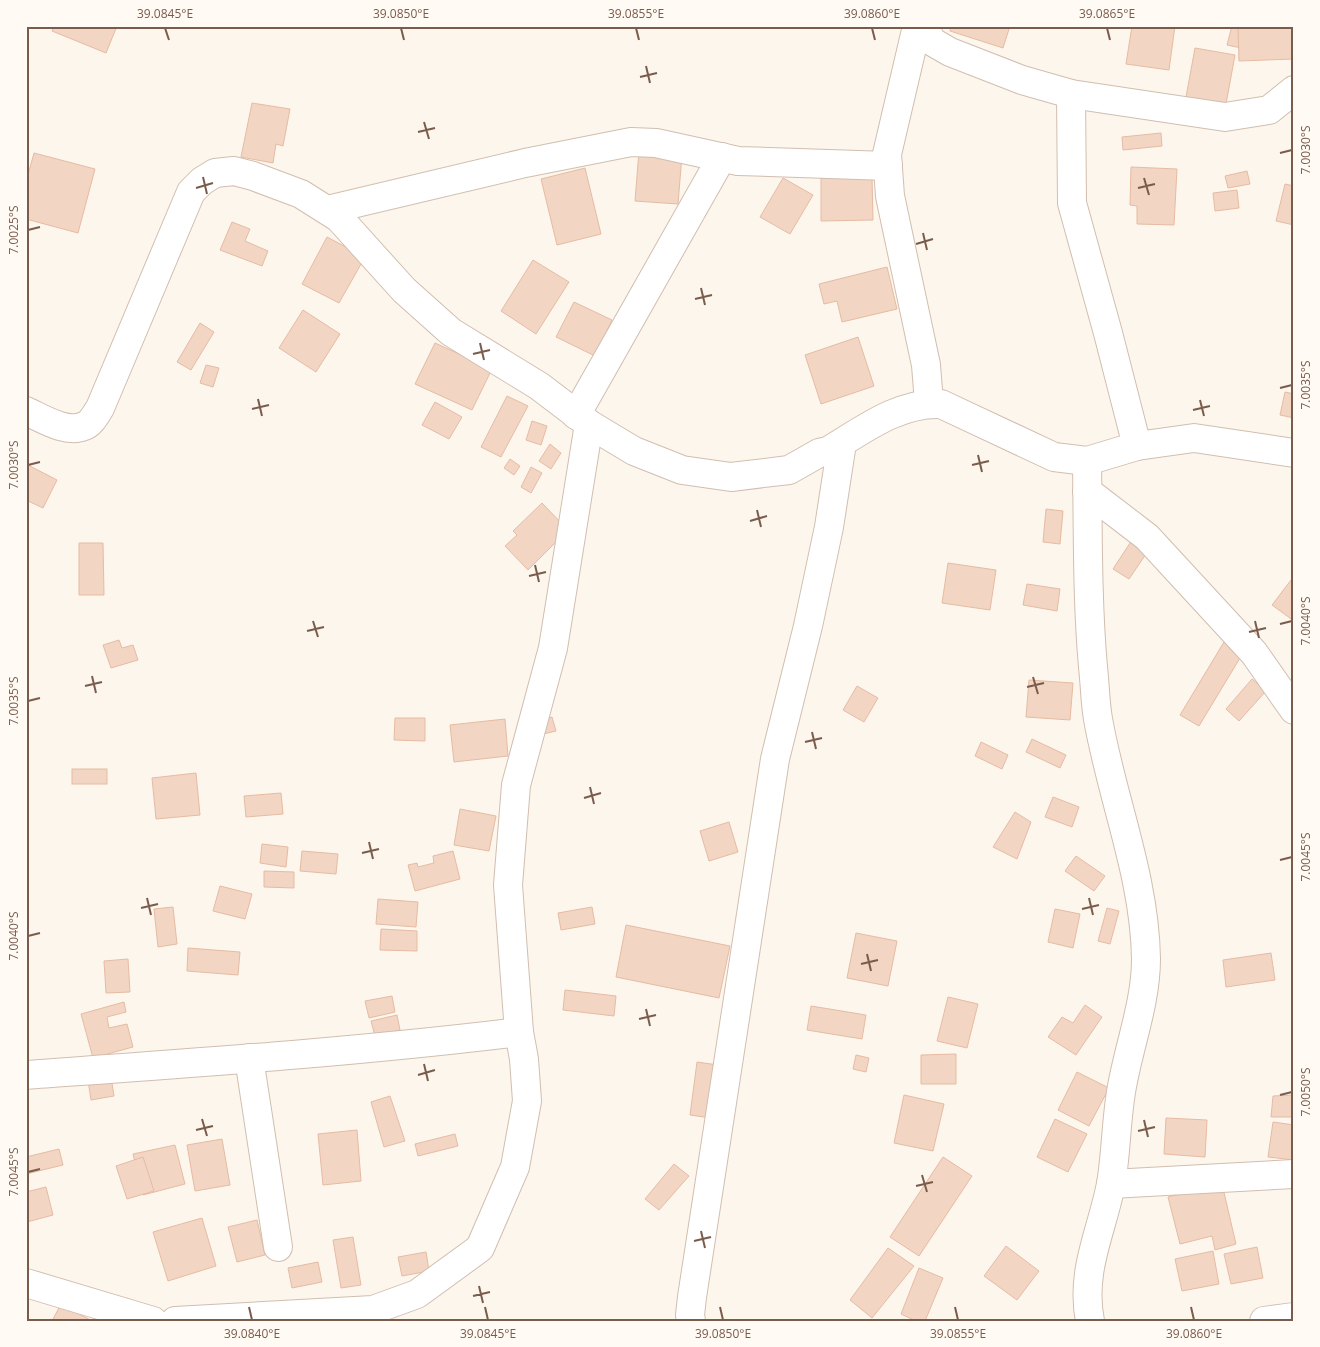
<svg xmlns="http://www.w3.org/2000/svg" width="1320" height="1347" viewBox="0 0 1320 1347" font-family="'Open Sans',sans-serif">
  <style>
    .building { fill: #f3d5c3; stroke: #e6bba3 }
    .lines { fill: none; stroke-linecap: round; stroke-linejoin: round }
    .minor-casing { stroke: #d1beb0; stroke-width: 30 }
    .minor { stroke: #fff; stroke-width: 28 }
    .ticks { fill: none; stroke: #7a5c4d; stroke-width: 2 }
    .neatline { fill: none; stroke: #7a5c4d; stroke-width: 2 }
    .ticks-label { font-size: 12px; text-anchor: middle; fill: #7a5c4d }
  </style>
  <rect width="100%" height="100%" fill="#fdf6ec"/>
  <!-- building -->
  <g class="building">
    <polygon points="54,26 117,26 106,53 52,31"/>
    <polygon points="951,26 1010,26 1003,48 950,31"/>
    <polygon points="1132,26 1175,26 1169,70 1126,64"/>
    <polygon points="1232,26 1262,26 1256,51 1227,45"/>
    <polygon points="1238,26 1294,26 1294,59 1239,61"/>
    <polygon points="1195,48 1235,55 1226,104 1186,97"/>
    <polygon points="252,103 290,109 283,146 276,144 273,163 241,157"/>
    <polygon points="1161,133 1162,146 1123,150 1122,137"/>
    <polygon points="639,151 682,155 678,204 635,201"/>
    <polygon points="34,153 95,169 78,233 26,219 26,182"/>
    <polygon points="1131,167 1177,169 1174,225 1137,224 1137,206 1130,205"/>
    <polygon points="585,168 601,234 557,245 541,179"/>
    <polygon points="1247,171 1250,184 1228,188 1225,176"/>
    <polygon points="872,177 873,220 821,221 821,178"/>
    <polygon points="783,178 813,195 790,234 760,217"/>
    <polygon points="1285,184 1294,186 1294,225 1276,221"/>
    <polygon points="1237,190 1239,208 1215,211 1213,193"/>
    <polygon points="232,222 250,229 245,241 268,251 262,266 220,250"/>
    <polygon points="327,237 365,257 339,303 302,284"/>
    <polygon points="533,260 569,282 536,334 501,311"/>
    <polygon points="887,267 897,309 842,322 837,301 824,304 819,284"/>
    <polygon points="574,302 612,320 595,356 556,337"/>
    <polygon points="303,310 340,334 316,372 279,348"/>
    <polygon points="200,323 214,332 191,370 177,362"/>
    <polygon points="858,337 874,386 821,404 805,355"/>
    <polygon points="435,343 492,369 472,410 415,384"/>
    <polygon points="206,365 219,368 213,387 200,383"/>
    <polygon points="1285,392 1294,394 1294,418 1280,415"/>
    <polygon points="507,396 528,406 501,457 481,447"/>
    <polygon points="435,402 462,417 449,439 422,425"/>
    <polygon points="532,421 547,426 541,445 526,440"/>
    <polygon points="550,444 561,453 551,469 539,461"/>
    <polygon points="510,459 520,466 514,475 504,468"/>
    <polygon points="26,464 57,480 43,508 26,500"/>
    <polygon points="531,467 542,473 531,493 521,487"/>
    <polygon points="542,503 568,530 528,570 505,546 517,535 513,531"/>
    <polygon points="1046,509 1063,511 1060,544 1043,542"/>
    <polygon points="1132,540 1148,551 1129,579 1113,569"/>
    <polygon points="79,543 103,543 104,595 79,595"/>
    <polygon points="948,563 996,570 990,610 942,603"/>
    <polygon points="1291,580 1294,583 1294,621 1272,605"/>
    <polygon points="1027,584 1060,589 1057,611 1023,605"/>
    <polygon points="119,640 122,648 133,645 138,660 111,668 103,645"/>
    <polygon points="1224,642 1243,653 1199,726 1180,715"/>
    <polygon points="1252,679 1266,691 1239,721 1226,709"/>
    <polygon points="1029,680 1073,683 1070,720 1026,717"/>
    <polygon points="857,686 878,698 864,722 843,710"/>
    <polygon points="552,717 556,731 539,735 535,722"/>
    <polygon points="395,718 425,718 425,741 394,740"/>
    <polygon points="505,719 508,756 454,762 450,725"/>
    <polygon points="1032,739 1066,755 1060,768 1026,752"/>
    <polygon points="981,742 1008,755 1002,769 975,756"/>
    <rect x="72" y="769" width="35" height="15"/>
    <polygon points="196,773 200,815 156,819 152,778"/>
    <polygon points="281,793 283,814 246,817 244,796"/>
    <polygon points="1053,797 1079,807 1072,827 1045,817"/>
    <polygon points="460,809 496,816 489,851 454,845"/>
    <polygon points="1015,812 1031,822 1017,859 993,847"/>
    <polygon points="729,822 738,852 709,861 700,831"/>
    <polygon points="262,844 288,847 286,867 260,863"/>
    <polygon points="302,851 338,854 336,874 300,871"/>
    <polygon points="453,851 460,879 415,891 408,865 417,863 418,867 434,863 433,856"/>
    <polygon points="1076,856 1105,876 1094,891 1065,871"/>
    <polygon points="264,871 294,872 294,888 264,887"/>
    <polygon points="220,886 252,894 245,919 213,911"/>
    <polygon points="378,899 418,902 416,927 376,924"/>
    <polygon points="173,907 177,944 158,947 154,909"/>
    <polygon points="592,907 595,924 561,930 558,913"/>
    <polygon points="1107,908 1119,911 1110,944 1098,941"/>
    <polygon points="1055,909 1080,914 1073,948 1048,942"/>
    <polygon points="626,925 730,946 719,998 616,977"/>
    <polygon points="381,929 417,931 417,951 380,950"/>
    <polygon points="856,933 897,941 888,986 847,978"/>
    <polygon points="188,948 240,952 238,975 187,971"/>
    <polygon points="1271,953 1275,980 1226,987 1223,960"/>
    <polygon points="128,959 130,992 106,993 104,961"/>
    <polygon points="565,990 616,996 614,1016 563,1010"/>
    <polygon points="392,996 395,1012 369,1018 365,1001"/>
    <polygon points="948,997 978,1004 967,1048 937,1041"/>
    <polygon points="124,1002 126,1012 107,1017 109,1028 127,1024 133,1047 93,1058 81,1014"/>
    <polygon points="1085,1005 1102,1017 1076,1055 1048,1037 1062,1017 1073,1023"/>
    <polygon points="811,1006 866,1015 862,1039 807,1030"/>
    <polygon points="397,1015 400,1030 375,1036 371,1021"/>
    <polygon points="956,1054 956,1084 921,1084 921,1055"/>
    <polygon points="856,1055 869,1058 866,1072 853,1069"/>
    <polygon points="697,1062 718,1065 711,1118 690,1115"/>
    <polygon points="1077,1072 1109,1088 1089,1126 1058,1110"/>
    <polygon points="111,1077 114,1096 91,1100 88,1080"/>
    <polygon points="904,1095 944,1104 933,1151 894,1143"/>
    <polygon points="1294,1095 1294,1117 1271,1117 1273,1096"/>
    <polygon points="390,1096 405,1141 384,1147 371,1102"/>
    <polygon points="1166,1118 1207,1120 1205,1157 1164,1154"/>
    <polygon points="1055,1119 1087,1134 1068,1172 1037,1157"/>
    <polygon points="1273,1122 1294,1125 1294,1160 1268,1157"/>
    <polygon points="357,1130 361,1181 323,1185 318,1134"/>
    <polygon points="455,1134 458,1146 418,1156 415,1144"/>
    <polygon points="222,1139 230,1185 195,1191 187,1145"/>
    <polygon points="175,1145 185,1184 143,1195 133,1154"/>
    <polygon points="59,1149 63,1165 26,1174 26,1157"/>
    <polygon points="143,1157 154,1191 127,1199 116,1166"/>
    <polygon points="943,1157 972,1176 919,1256 890,1237"/>
    <polygon points="674,1164 689,1176 659,1210 645,1199"/>
    <polygon points="1222,1184 1236,1244 1215,1250 1212,1236 1180,1244 1168,1197"/>
    <polygon points="46,1187 53,1215 27,1222 26,1192"/>
    <polygon points="202,1218 216,1266 168,1281 153,1232"/>
    <polygon points="257,1220 265,1255 237,1262 228,1227"/>
    <polygon points="353,1237 361,1285 341,1288 333,1240"/>
    <polygon points="1006,1246 1039,1271 1017,1300 984,1276"/>
    <polygon points="1257,1247 1263,1278 1231,1284 1224,1254"/>
    <polygon points="888,1248 914,1266 872,1318 850,1300"/>
    <polygon points="1213,1251 1219,1284 1182,1291 1175,1259"/>
    <polygon points="426,1252 429,1271 402,1276 398,1257"/>
    <polygon points="318,1262 322,1282 292,1288 288,1268"/>
    <polygon points="919,1268 943,1278 925,1321 916,1321 901,1314"/>
    <polygon points="61,1304 92,1321 52,1321"/>
  </g>
  <g class="lines">
    <defs>
      <g id="minor">
        <polyline points="917,26 887,154 890,196 926,365 929,403"/>
        <polyline points="925,26 931,41 950,52 1022,80 1071,94 1225,117 1269,110 1294,90"/>
        <polyline points="1071,94 1072,203 1108,333 1137,446"/>
        <polyline points="327,210 525,163 631,142 656,143 738,161 888,166"/>
        <path d="M26,411C42,418 66,434 84,426C91,424 96,414 100,408L191,192L202,181L215,173L234,171L253,176L301,194L339,218L404,290L451,332L539,386L589,424L634,451L682,470L731,477L789,470L819,453L828,451C863,430 899,402 941,404L1054,457L1087,461L1137,446L1194,438L1294,453"/>
        <polyline points="576,415 722,157"/>
        <path d="M1087,461C1088,530 1087,599 1093,667C1095,684 1095,702 1098,719C1112,799 1145,877 1146,959C1146,1004 1128,1048 1121,1092C1116,1123 1116,1154 1111,1184C1102,1231 1080,1271 1090,1321"/>
        <polyline points="1087,491 1147,537 1254,653 1294,710"/>
        <polyline points="249,1058 278,1247"/>
        <path d="M26,1075C191,1063 355,1052 519,1032"/>
        <polyline points="1111,1184 1294,1174"/>
        <polyline points="26,1283 153,1321"/>
        <polyline points="175,1321 373,1310 417,1294 480,1248 515,1167 527,1101 524,1059 519,1032 508,885 516,785 553,648 589,424"/>
        <polyline points="691,1321 690,1315 692,1297 775,759 808,626 829,527 842,443"/>
        <polyline points="1264,1321 1294,1317"/>
      </g>
    </defs>
    <!-- minor casing -->
    <use href="#minor" class="minor-casing"/>
    <!-- minor -->
    <use href="#minor" class="minor"/>
  </g>
  <!-- ticks -->
  <path class="ticks" d="M165,28L169,40M401,28L404,40M636,28L639,40M872,28L875,40M1107,28L1110,40M646,66L650,83M640,77L657,73M424,122L429,139M418,132L435,128M1280,153L1292,150M203,177L207,194M1144,178L1149,195M196,188L213,183M1138,188L1155,184M28,230L40,227M923,233L927,250M916,244L933,239M701,288L705,305M695,299L712,295M480,343L484,360M473,354L490,350M1280,388L1292,385M258,399L262,416M1200,400L1204,416M252,409L269,405M1193,410L1210,406M978,455L982,472M28,465L40,462M972,465L989,461M757,510L761,527M750,521L767,516M535,565L539,582M529,576L546,572M313,621L318,637M1255,621L1259,638M1280,624L1292,621M307,631L324,627M1249,632L1266,628M92,676L96,693M1033,677L1038,694M85,686L102,682M1027,687L1044,683M28,701L40,698M812,732L816,749M805,742L822,738M590,787L594,804M584,798L601,793M369,842L373,859M362,853L379,849M1280,860L1292,857M147,898L151,915M1089,898L1093,915M141,908L158,904M1082,909L1099,905M28,936L40,933M867,954L871,971M861,964L878,960M646,1009L650,1026M639,1019L656,1015M424,1064L428,1081M418,1075L435,1070M1280,1095L1292,1092M202,1119L207,1136M1144,1120L1148,1137M196,1130L213,1126M1138,1131L1155,1127M28,1172L40,1169M922,1175L927,1192M916,1186L933,1182M701,1231L705,1248M694,1241L711,1237M479,1286L483,1303M473,1296L490,1292M249,1307L252,1320M485,1307L488,1320M720,1307L723,1320M955,1307L958,1320M1191,1307L1194,1320"/>
  <!-- border -->
  <rect width="1320" height="1347" fill="none" stroke="#fffaf3" stroke-width="55"/>
  <rect x="28" y="28" width="1264" height="1292" class="neatline"/>
  <g class="ticks-label">
    <text x="165" y="18">39.0845°E</text>
    <text x="401" y="18">39.0850°E</text>
    <text x="636" y="18">39.0855°E</text>
    <text x="872" y="18">39.0860°E</text>
    <text x="1107" y="18">39.0865°E</text>
    <text transform="translate(1306 150) rotate(-90)" y="4">7.0030°S</text>
    <text transform="translate(14 230) rotate(-90)" y="4">7.0025°S</text>
    <text transform="translate(1306 385) rotate(-90)" y="4">7.0035°S</text>
    <text transform="translate(14 465) rotate(-90)" y="4">7.0030°S</text>
    <text transform="translate(1306 621) rotate(-90)" y="4">7.0040°S</text>
    <text transform="translate(14 701) rotate(-90)" y="4">7.0035°S</text>
    <text transform="translate(1306 857) rotate(-90)" y="4">7.0045°S</text>
    <text transform="translate(14 936) rotate(-90)" y="4">7.0040°S</text>
    <text transform="translate(1306 1092) rotate(-90)" y="4">7.0050°S</text>
    <text transform="translate(14 1172) rotate(-90)" y="4">7.0045°S</text>
    <text x="252" y="1338">39.0840°E</text>
    <text x="488" y="1338">39.0845°E</text>
    <text x="723" y="1338">39.0850°E</text>
    <text x="958" y="1338">39.0855°E</text>
    <text x="1194" y="1338">39.0860°E</text>
  </g>
</svg>
